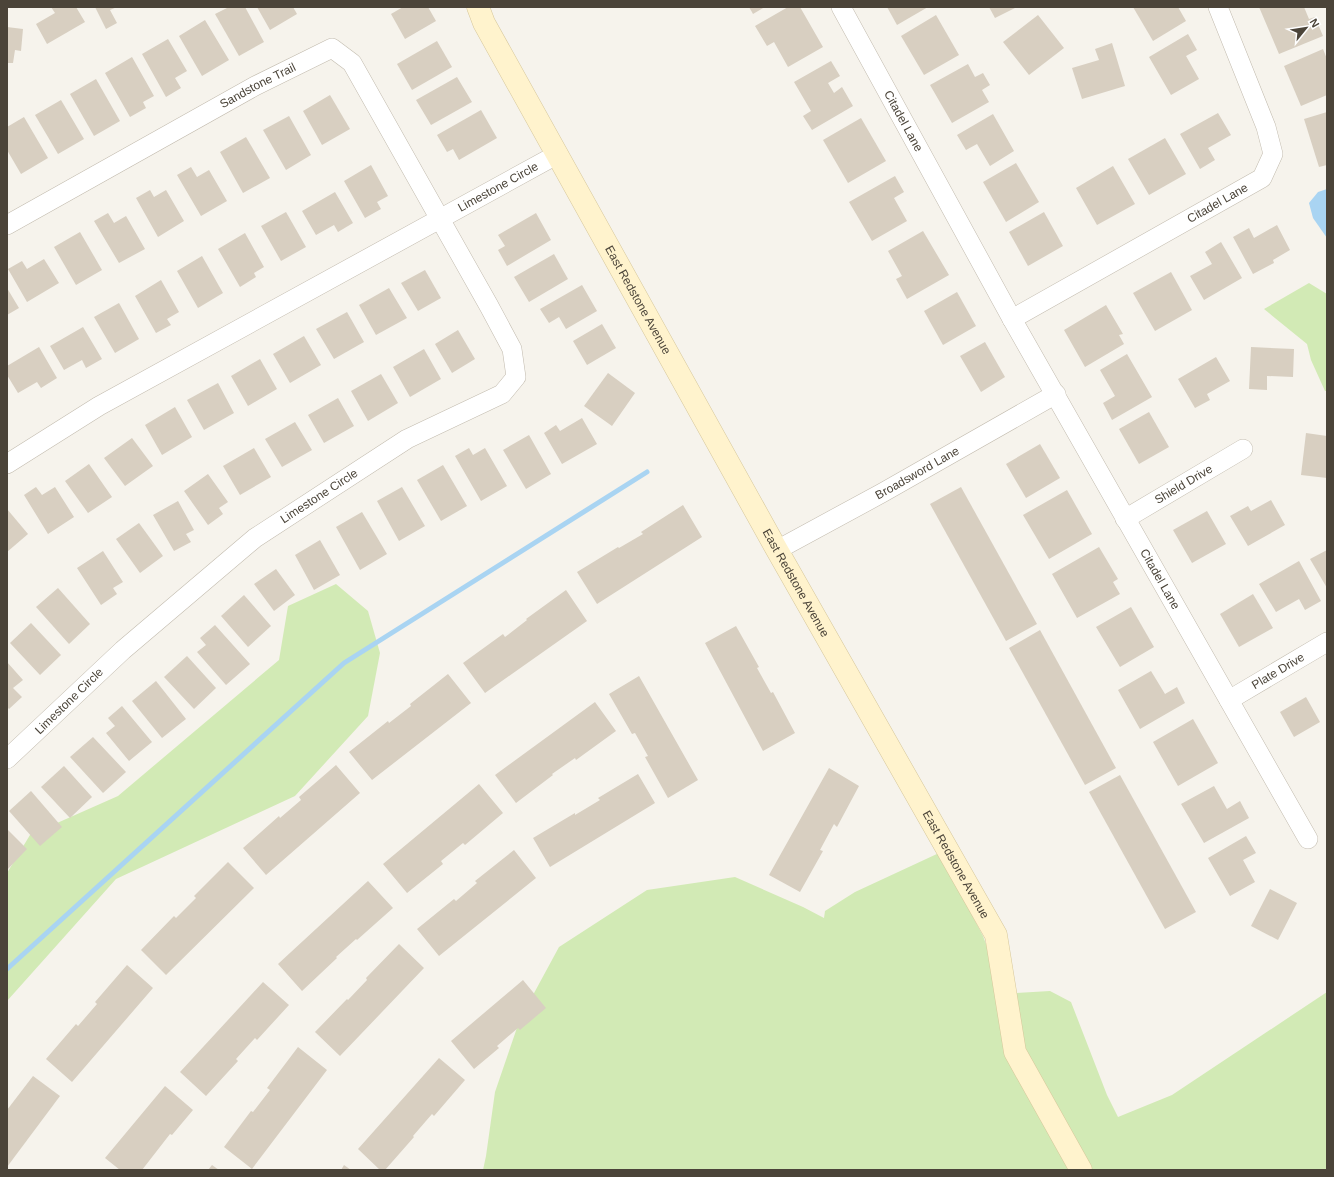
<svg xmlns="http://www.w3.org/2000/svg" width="1334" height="1177" viewBox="0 0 1334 1177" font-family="Helvetica,sans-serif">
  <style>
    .green { fill: #d2eab5 }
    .water { fill: #a9d4f2 }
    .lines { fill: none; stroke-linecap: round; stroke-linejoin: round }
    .stream { stroke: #a9d4f2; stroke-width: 5 }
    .building { fill: #d8cfc1 }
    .street-casing { stroke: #c2bbae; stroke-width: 20 }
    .secondary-casing { stroke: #d6c79b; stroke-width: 23 }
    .street { stroke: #fff; stroke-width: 19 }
    .secondary { stroke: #fff3cd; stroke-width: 22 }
    .labels { text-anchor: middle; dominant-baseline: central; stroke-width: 4; stroke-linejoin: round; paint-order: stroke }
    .street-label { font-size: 12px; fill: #4b4439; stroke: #fff }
  </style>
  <rect width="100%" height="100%" fill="#f6f3ec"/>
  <!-- green -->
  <g class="green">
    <polygon points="1309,283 1327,294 1327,391 1325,391 1311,360 1307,344 1264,309"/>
    <polygon points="336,584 368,611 380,653 368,716 295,796 116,879 7,1001 7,873 30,835 118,796 279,660 288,606"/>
    <polygon points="939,853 983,936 1070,1170 483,1170 486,1156 495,1092 520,1019 559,947 647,890 735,877 803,907 824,918 825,911 855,892"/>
    <polygon points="1050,991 1071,1002 1107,1095 1118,1117 1172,1095 1327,992 1327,1170 1092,1170 1024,1049 1016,993"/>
  </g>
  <!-- water -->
  <polygon class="water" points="1327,189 1327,238 1313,218 1309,203 1318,192"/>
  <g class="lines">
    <!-- stream -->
    <polyline class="stream" points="7,969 344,663 647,472"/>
  </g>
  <!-- building -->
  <g class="building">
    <polygon points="51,7 76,7 85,22 47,44 36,24 55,13"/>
    <polygon points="95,7 117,7 110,10 117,23 106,29"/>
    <polygon points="229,7 245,7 264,42 239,56 215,14"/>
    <polygon points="257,7 293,7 297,14 270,30"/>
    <polygon points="403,7 428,7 436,21 405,39 391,14"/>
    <polygon points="749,7 765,7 753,14"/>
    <polygon points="788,7 800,7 823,47 788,67 774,42 767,46 755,26"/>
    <polygon points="887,7 928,7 897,25"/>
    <polygon points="989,7 1017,7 995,18"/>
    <polygon points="1133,7 1178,7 1186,21 1153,41"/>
    <polygon points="1259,7 1304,7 1309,19 1315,17 1323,36 1279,54"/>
    <polygon points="936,15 959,55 924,75 901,36"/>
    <polygon points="1038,15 1064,48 1029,75 1003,42"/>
    <polygon points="205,20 229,60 202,76 179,36"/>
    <polygon points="7,27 23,29 21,51 15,50 13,63 7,63"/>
    <polygon points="1188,34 1197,50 1186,56 1199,79 1171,95 1149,57"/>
    <polygon points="168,39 187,71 175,78 181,88 166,97 142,54"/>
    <polygon points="437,41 452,67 412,90 397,64"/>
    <polygon points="1112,43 1125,86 1082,99 1072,68 1099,60 1095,49"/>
    <polygon points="1323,49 1327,59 1327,95 1301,106 1284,66"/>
    <polygon points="132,57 154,96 143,102 146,108 130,117 105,73"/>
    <polygon points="831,61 840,76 828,83 834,93 842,87 853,106 812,130 803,116 811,111 794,82"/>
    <polygon points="968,64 975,77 983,73 990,85 982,90 989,102 952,123 930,85"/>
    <polygon points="457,77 472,102 431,125 416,100"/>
    <polygon points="96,79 120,121 94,136 70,94"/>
    <polygon points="330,95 350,129 322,145 303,111"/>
    <polygon points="61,100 84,139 58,154 35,115"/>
    <polygon points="481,110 497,138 459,160 453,149 447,152 437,135"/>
    <polygon points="1327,112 1327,165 1319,167 1304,119"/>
    <polygon points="1218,113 1231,135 1208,148 1215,160 1200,169 1180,134"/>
    <polygon points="993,114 1014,151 990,166 977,144 966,150 957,135"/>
    <polygon points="289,116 311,155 286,170 263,130"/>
    <polygon points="24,117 48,158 21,174 7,150 7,127"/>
    <polygon points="861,118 886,161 848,183 823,140"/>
    <polygon points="246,137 270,178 243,193 220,152"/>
    <polygon points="1165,138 1186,174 1149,195 1128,159"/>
    <polygon points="1016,163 1039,202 1006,222 983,182"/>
    <polygon points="371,165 388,196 377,202 381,209 365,218 344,181"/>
    <polygon points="1113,166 1135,204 1097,225 1076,188"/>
    <polygon points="191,167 197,177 209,170 227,201 201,216 177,175"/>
    <polygon points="895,176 904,192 894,198 907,221 872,241 849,202"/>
    <polygon points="150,190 154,197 166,190 184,221 158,237 136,198"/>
    <polygon points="335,192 353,223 338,232 334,225 316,235 302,211"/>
    <polygon points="286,212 306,247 281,261 261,226"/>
    <polygon points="1044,212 1063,246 1028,266 1009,232"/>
    <polygon points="108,213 114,223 126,216 145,249 119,263 94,221"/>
    <polygon points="536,213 551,240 507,266 498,250 505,246 498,235"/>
    <polygon points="1277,225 1290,250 1273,260 1274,263 1253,274 1233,237 1249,228 1254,238"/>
    <polygon points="923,231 949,275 907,299 896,279 902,276 888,251"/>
    <polygon points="80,232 102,270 76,285 54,247"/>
    <polygon points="245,233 264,267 254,273 256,277 240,287 218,249"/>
    <polygon points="1221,242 1242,278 1204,300 1190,276 1212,264 1205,252"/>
    <polygon points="554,254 568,279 529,302 514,277"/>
    <polygon points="202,256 223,293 198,308 177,271"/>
    <polygon points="44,259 59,283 27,302 8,269 22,261 27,269"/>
    <polygon points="425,270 441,298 418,311 401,283"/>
    <polygon points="1171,272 1192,310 1155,331 1133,293"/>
    <polygon points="161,280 179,312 167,319 171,325 156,333 135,296"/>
    <polygon points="582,285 597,311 566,329 559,317 549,323 540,309"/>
    <polygon points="7,288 19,308 7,315"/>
    <polygon points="389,288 407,318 376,335 359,305"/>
    <polygon points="957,292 976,326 943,345 924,311"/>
    <polygon points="119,303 139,339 115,353 94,317"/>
    <polygon points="1106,305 1123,334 1119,335 1124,344 1085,367 1064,330"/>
    <polygon points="347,312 364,342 334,359 316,329"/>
    <polygon points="602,324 616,348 587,365 573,341"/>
    <polygon points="83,327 102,359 86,368 82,360 64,370 50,346"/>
    <polygon points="458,330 475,359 452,373 435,344"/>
    <polygon points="304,336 321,365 290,383 273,354"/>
    <polygon points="985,342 1005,377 981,392 960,356"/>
    <polygon points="39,347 57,378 41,388 37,382 18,393 7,375 7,366"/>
    <polygon points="1251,347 1294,349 1293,377 1267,376 1267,390 1249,389"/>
    <polygon points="424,349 441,379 410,397 393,367"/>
    <polygon points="1127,354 1152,397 1112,420 1103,403 1115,396 1100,370"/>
    <polygon points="1216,357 1230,381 1207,394 1210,400 1195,408 1178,379"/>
    <polygon points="260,359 277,389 248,406 231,376"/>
    <polygon points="608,373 635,393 612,426 584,406"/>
    <polygon points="381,374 398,403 368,421 351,391"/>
    <polygon points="218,383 234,413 204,430 187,400"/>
    <polygon points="338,398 354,426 324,443 308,415"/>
    <polygon points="175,407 192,437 162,455 145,425"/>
    <polygon points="1149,412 1169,447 1139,464 1119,429"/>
    <polygon points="582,418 597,444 562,464 544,433 556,425 560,431"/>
    <polygon points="295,422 312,450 282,467 265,439"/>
    <polygon points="1306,433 1327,436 1327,478 1301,475"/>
    <polygon points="529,435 551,474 526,489 503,450"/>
    <polygon points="132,438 153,466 125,486 104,458"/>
    <polygon points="1040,444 1060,478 1026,498 1006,464"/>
    <polygon points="254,448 271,477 240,495 223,466"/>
    <polygon points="469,448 473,455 485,448 507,486 481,501 455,456"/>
    <polygon points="89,464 112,497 88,513 65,481"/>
    <polygon points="443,465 467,506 441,521 417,480"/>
    <polygon points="208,474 228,502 219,508 223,514 208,525 184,491"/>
    <polygon points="36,487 42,495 55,487 74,517 48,534 24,495"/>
    <polygon points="402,487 425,526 399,541 377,501"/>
    <polygon points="961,487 1037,624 1006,641 930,504"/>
    <polygon points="1067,490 1092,534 1049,559 1023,515"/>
    <polygon points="1271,500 1285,525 1248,546 1230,516 1248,506 1251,511"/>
    <polygon points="178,501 194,530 186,534 191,542 174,551 153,515"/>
    <polygon points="683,505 702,537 597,604 577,572 618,547 619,548 643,534 641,532"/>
    <polygon points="7,509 28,534 7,552"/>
    <polygon points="1207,511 1226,544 1192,563 1173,530"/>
    <polygon points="362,512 387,554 360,570 336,527"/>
    <polygon points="139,523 163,556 140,573 116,539"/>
    <polygon points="320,540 340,575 314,590 295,555"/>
    <polygon points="1099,547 1118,579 1113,582 1120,594 1077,618 1052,574"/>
    <polygon points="1327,550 1327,588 1310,559"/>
    <polygon points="103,551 123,582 113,588 117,594 101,605 77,568"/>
    <polygon points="1299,561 1321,601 1305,610 1299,599 1276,612 1259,584"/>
    <polygon points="276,569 295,595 274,611 254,584"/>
    <polygon points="58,588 90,624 69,644 36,607"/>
    <polygon points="566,590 587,621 485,693 463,663 503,634 505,637 527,620 526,619"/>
    <polygon points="1253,594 1273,628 1239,647 1220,614"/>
    <polygon points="244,595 271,626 248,647 221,616"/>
    <polygon points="1131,607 1154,647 1120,667 1096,627"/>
    <polygon points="31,623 61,655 40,675 10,643"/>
    <polygon points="215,625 250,664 226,685 197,652 206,645 200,638"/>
    <polygon points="736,626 759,667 757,668 771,693 773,692 795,733 763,751 705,643"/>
    <polygon points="1040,630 1116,768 1085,785 1009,648"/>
    <polygon points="187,656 216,688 194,709 164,677"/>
    <polygon points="7,662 23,680 13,688 22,697 9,709 7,707"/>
    <polygon points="1151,671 1165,694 1177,687 1185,703 1140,729 1118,690"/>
    <polygon points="448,674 471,703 372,780 349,752 388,721 389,723 411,706 410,704"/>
    <polygon points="639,676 698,780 668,798 645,757 648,756 635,733 632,734 609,694"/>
    <polygon points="156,681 186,719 162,738 132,701"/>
    <polygon points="1306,697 1320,722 1294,737 1280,712"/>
    <polygon points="595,702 616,731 576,760 575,758 552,774 553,775 516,803 495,775"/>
    <polygon points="122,706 152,742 129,761 106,733 115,726 108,718"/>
    <polygon points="1193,719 1218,763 1178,786 1153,742"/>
    <polygon points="93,737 126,772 103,793 70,757"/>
    <polygon points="336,765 360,793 266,875 243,848 279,816 280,818 301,800 299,797"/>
    <polygon points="64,766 92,797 70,818 41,787"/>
    <polygon points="829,768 859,786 837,827 834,824 820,850 823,851 800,892 769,875"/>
    <polygon points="638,774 655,803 550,867 533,838 575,813 575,815 600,800 598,798"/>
    <polygon points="1120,775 1196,912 1165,929 1089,792"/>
    <polygon points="479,784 503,813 465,845 463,843 441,861 443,864 407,893 383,864"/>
    <polygon points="1214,786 1227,809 1240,801 1249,818 1204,843 1181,804"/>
    <polygon points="31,791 62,827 40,846 9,811"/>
    <polygon points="7,829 27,849 7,870"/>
    <polygon points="1246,836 1256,853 1243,860 1255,882 1230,896 1208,858"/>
    <polygon points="514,850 536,878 439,956 417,929 454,899 456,901 477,883 475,881"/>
    <polygon points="228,862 254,888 166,975 141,950 174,916 176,918 196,898 194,896"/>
    <polygon points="368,881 393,908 357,940 356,939 336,957 337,958 302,991 278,964"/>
    <polygon points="1270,889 1297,903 1278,940 1251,926"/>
    <polygon points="399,944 424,968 340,1056 315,1032 347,999 348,1000 367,980 366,978"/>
    <polygon points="127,965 153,988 72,1082 46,1059 76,1024 78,1026 97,1004 95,1002"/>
    <polygon points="523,980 546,1008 520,1030 518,1028 497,1046 499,1048 474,1069 451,1041"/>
    <polygon points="263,982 289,1005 257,1040 255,1038 236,1059 238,1061 206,1096 180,1072"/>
    <polygon points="298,1047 327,1070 252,1169 224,1147 251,1111 253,1112 270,1090 267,1088"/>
    <polygon points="439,1058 465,1080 434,1116 432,1114 413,1136 414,1137 385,1170 380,1170 358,1149"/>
    <polygon points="33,1076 60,1096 7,1167 7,1110"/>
    <polygon points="165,1086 193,1110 172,1135 170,1134 142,1170 120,1170 105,1158"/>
    <polygon points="212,1165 219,1170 208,1170"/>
    <polygon points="344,1165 351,1170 341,1170"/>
  </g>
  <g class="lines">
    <defs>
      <g id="street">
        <path id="s1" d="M841,7L1012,319L1308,839"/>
        <path id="s2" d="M7,225L255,86L332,48L352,63L489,306L512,349L516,377L502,394L407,439L255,538L123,650L7,759"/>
        <path id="s3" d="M1012,319L1262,178L1273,154L1266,127L1218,7"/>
        <path id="s4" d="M7,464L99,406L558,154"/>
        <path id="s5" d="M1125,519L1243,449"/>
        <path id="s6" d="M777,550L882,493L1056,394"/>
        <path id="s7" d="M1229,700L1327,642"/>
      </g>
      <g id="secondary">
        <path id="s8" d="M478,7L484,23L777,550L996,935L1015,1052L1081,1170"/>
      </g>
    </defs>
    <!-- street casing -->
    <use href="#street" class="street-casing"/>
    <!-- secondary casing -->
    <use href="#secondary" class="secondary-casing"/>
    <!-- street -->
    <use href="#street" class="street"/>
    <!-- secondary -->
    <use href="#secondary" class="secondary"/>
  </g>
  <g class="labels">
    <!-- street labels -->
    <g class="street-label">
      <text stroke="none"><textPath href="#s2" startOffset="287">Sandstone Trail</textPath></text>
      <text stroke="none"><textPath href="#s1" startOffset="130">Citadel Lane</textPath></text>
      <text stroke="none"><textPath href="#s4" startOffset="564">Limestone Circle</textPath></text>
      <text stroke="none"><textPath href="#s3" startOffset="236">Citadel Lane</textPath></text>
      <text stroke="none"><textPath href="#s8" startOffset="334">East Redstone Avenue</textPath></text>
      <text stroke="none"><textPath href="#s6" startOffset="160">Broadsword Lane</textPath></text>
      <text stroke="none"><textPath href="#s5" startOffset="68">Shield Drive</textPath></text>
      <text transform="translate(319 496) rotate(-33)">Limestone Circle</text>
      <text stroke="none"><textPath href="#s1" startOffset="655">Citadel Lane</textPath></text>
      <text stroke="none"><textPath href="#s8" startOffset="658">East Redstone Avenue</textPath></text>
      <text stroke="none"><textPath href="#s7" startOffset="57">Plate Drive</textPath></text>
      <text transform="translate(69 701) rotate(-44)">Limestone Circle</text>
      <text stroke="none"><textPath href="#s8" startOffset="982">East Redstone Avenue</textPath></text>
    </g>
  </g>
  <!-- border -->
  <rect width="1334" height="1177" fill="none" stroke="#4b4439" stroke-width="16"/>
  <!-- north arrow -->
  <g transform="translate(1306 28) rotate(60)" stroke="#ffffff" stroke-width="3" paint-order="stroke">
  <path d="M0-3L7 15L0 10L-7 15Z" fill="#4b4439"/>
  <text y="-6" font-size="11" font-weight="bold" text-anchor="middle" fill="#4b4439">N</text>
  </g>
</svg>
